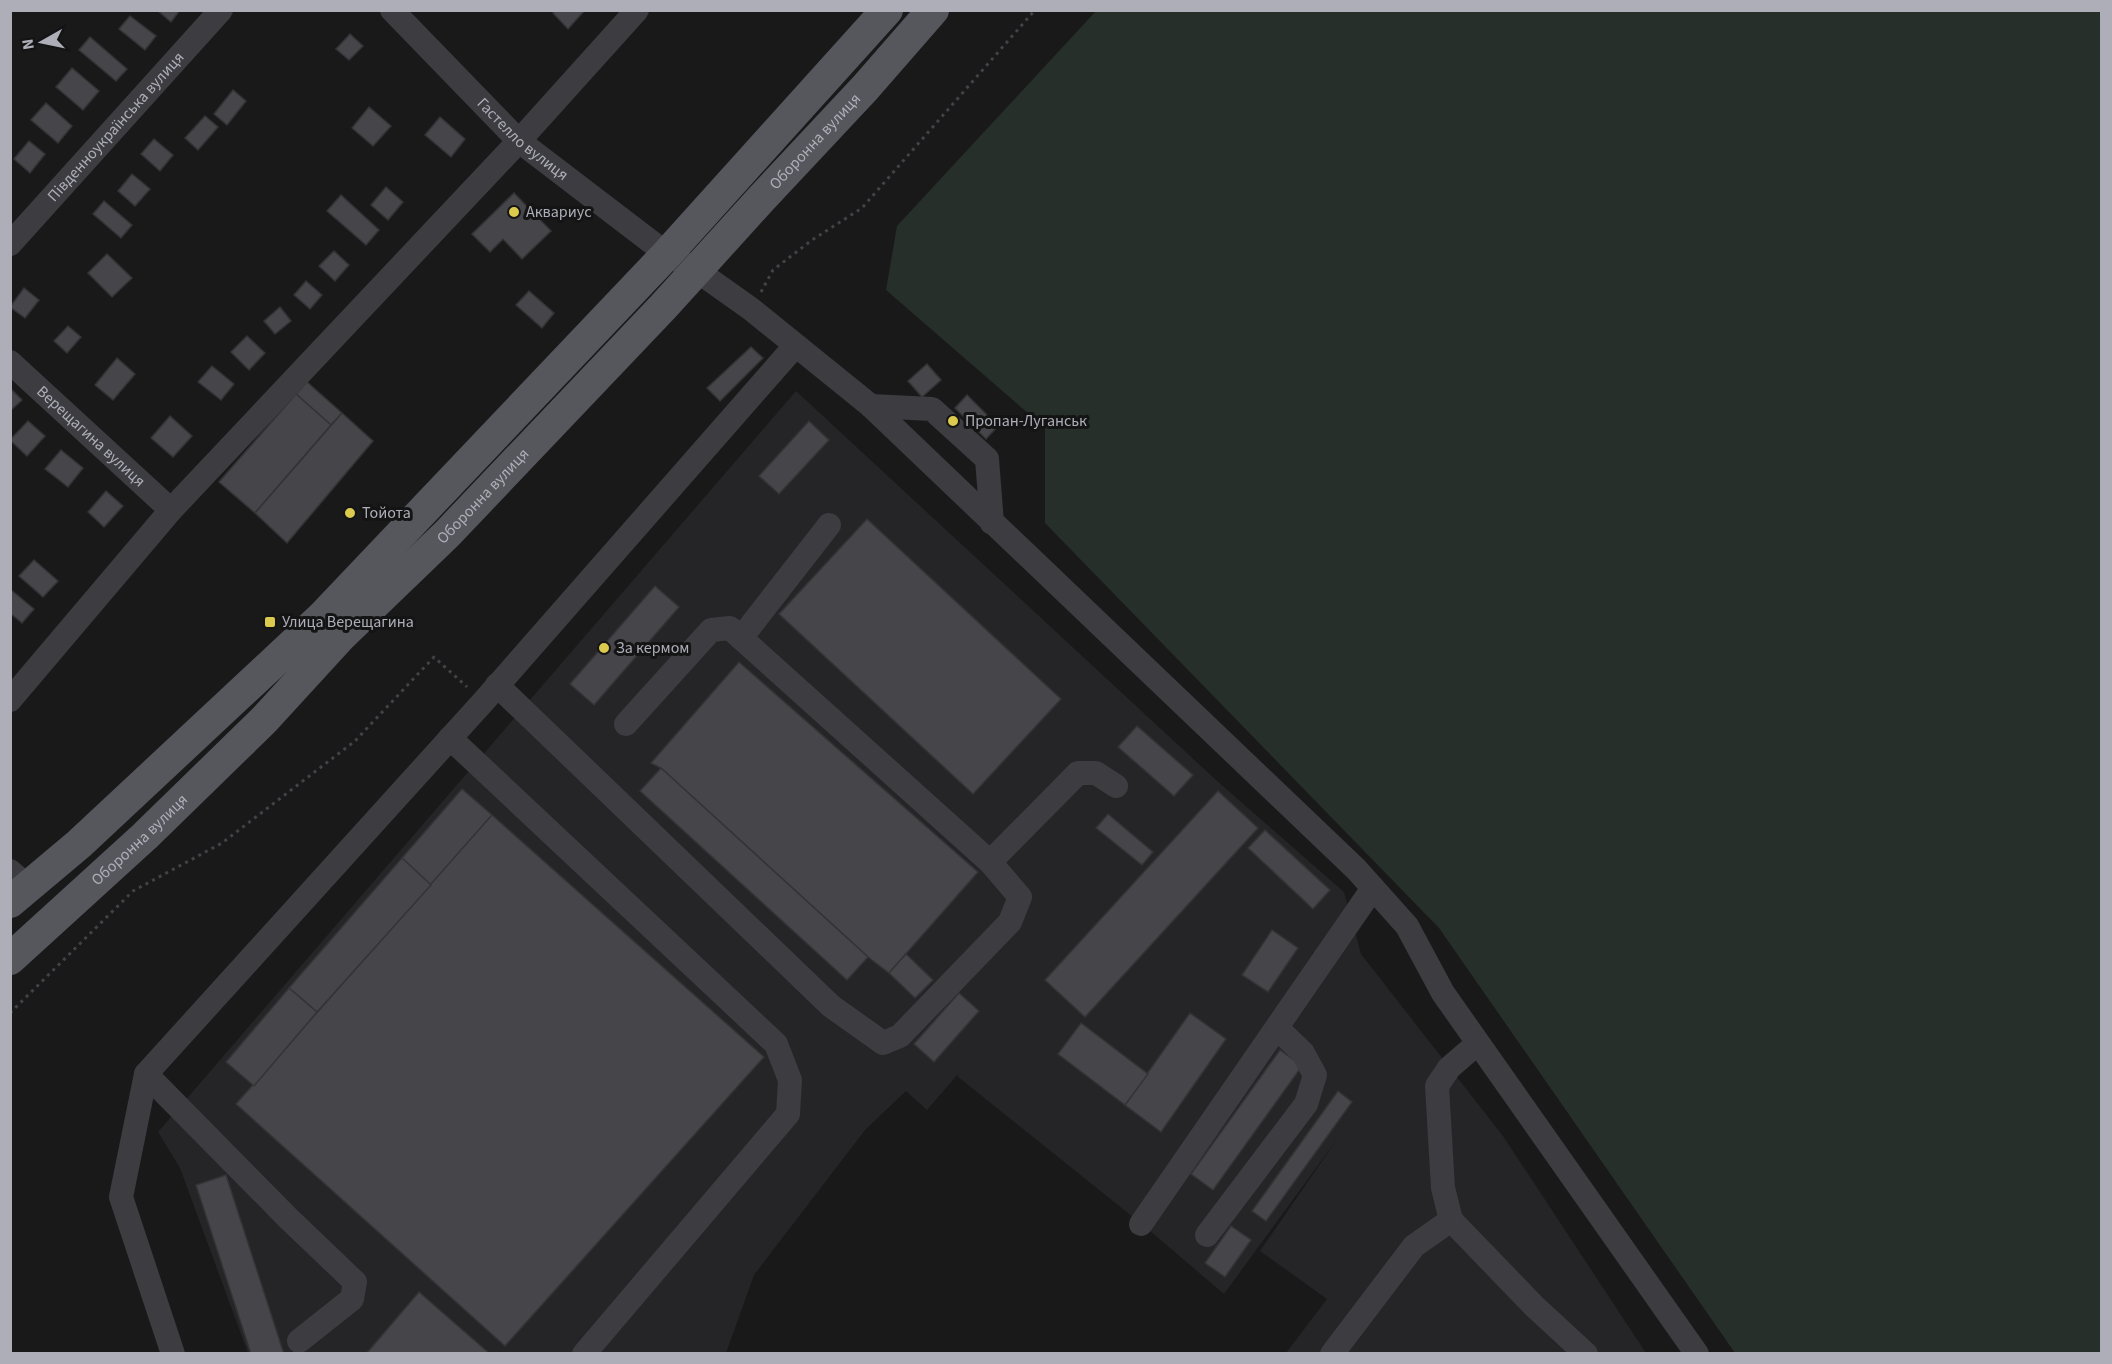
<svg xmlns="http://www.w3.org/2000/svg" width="2112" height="1364" viewBox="0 0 2112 1364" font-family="'Source Sans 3',sans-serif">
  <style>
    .built { fill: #252527 }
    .green { fill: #272f2a }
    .building { fill: #46464a; stroke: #343336; stroke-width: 1.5 }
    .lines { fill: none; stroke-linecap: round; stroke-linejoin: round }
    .path { stroke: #424348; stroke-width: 3; stroke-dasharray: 3 4.5; stroke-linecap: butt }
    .minor { stroke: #3c3c41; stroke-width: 24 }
    .major { stroke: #56575d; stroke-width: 32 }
    .poi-dot { fill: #dcca4f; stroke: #141415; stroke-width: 2 }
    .labels { text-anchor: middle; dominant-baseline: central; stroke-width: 6; stroke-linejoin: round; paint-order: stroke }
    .street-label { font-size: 16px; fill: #adaeb8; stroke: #141415 }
    .poi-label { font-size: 16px; fill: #adaeb8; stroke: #141415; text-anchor: start }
  </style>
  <rect width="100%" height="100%" fill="#19191a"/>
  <!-- built -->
  <polygon class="built" points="796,391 1216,780 1344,892 1361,954 1503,1136 1646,1353 1286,1353 1327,1299 1260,1251 1338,1138 1224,1294 1149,1230 957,1076 959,1073 927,1110 906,1091 865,1130 754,1275 726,1353 248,1353 180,1168 158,1132"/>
  <!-- green -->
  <polygon class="green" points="1096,11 2101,11 2101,1353 1735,1353 1439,928 1045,523 1045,428 886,290 897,226"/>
  <!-- building -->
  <g class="building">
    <polygon points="157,10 180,10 171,22"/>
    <polygon points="555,10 585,10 568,29 553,13"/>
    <polygon points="130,16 156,36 145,50 119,29"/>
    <polygon points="350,34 363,46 349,60 336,49"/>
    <polygon points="90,37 127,69 116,81 79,50"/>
    <polygon points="72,68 99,91 83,110 56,87"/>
    <polygon points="233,90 246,101 227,125 214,114"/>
    <polygon points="46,103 72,126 58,143 31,120"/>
    <polygon points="369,107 391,126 373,146 352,128"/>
    <polygon points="205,116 218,127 198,150 185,138"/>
    <polygon points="440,117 465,139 451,157 425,135"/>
    <polygon points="154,139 173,155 160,171 141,154"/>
    <polygon points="29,141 45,154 30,173 14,159"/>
    <polygon points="132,174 150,189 135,206 118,191"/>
    <polygon points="386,187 403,202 388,220 371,205"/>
    <polygon points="514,193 551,231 522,259 503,239 490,252 472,234"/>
    <polygon points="341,195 379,230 366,245 327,211"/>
    <polygon points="104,201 132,225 121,238 93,214"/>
    <polygon points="334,251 349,265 335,281 319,266"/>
    <polygon points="107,254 132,278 112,297 88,273"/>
    <polygon points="306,281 322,295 310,309 294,295"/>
    <polygon points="24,288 39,300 25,318 10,307"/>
    <polygon points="529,291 554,313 542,328 516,305"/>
    <polygon points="280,307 291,321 275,334 264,321"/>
    <polygon points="68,326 81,337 67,353 54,341"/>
    <polygon points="247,336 265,353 249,370 231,352"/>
    <polygon points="751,347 763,358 720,401 707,388"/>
    <polygon points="117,358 135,374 113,400 95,385"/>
    <polygon points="927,364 941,380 922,397 908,381"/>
    <polygon points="212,366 234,384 221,400 198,382"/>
    <polygon points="307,382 342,413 331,425 296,394"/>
    <polygon points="10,388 22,400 10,411"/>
    <polygon points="296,394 331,425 255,513 219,482"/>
    <polygon points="967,395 998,426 986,439 955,408"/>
    <polygon points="342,413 373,441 287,543 255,513"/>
    <polygon points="170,416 192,436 173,457 151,438"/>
    <polygon points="28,421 45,436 27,456 10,440"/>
    <polygon points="809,421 829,440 779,494 759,476"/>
    <polygon points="61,450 83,468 68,487 45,469"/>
    <polygon points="106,491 123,506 104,527 88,512"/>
    <polygon points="867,519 1061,699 973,794 779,614"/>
    <polygon points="34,560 58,581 43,597 19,576"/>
    <polygon points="655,586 679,607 594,705 570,684"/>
    <polygon points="10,589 34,609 22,623 10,613"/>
    <polygon points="739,662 978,872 889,973 868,957 661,768 651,763"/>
    <polygon points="1137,726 1193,775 1174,796 1118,747"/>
    <polygon points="661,768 868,957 847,980 640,791"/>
    <polygon points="462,789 492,815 431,885 402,858"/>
    <polygon points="1218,791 1258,828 1085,1017 1045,980"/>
    <polygon points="1108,814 1153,852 1142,865 1096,828"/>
    <polygon points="492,815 764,1057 505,1346 236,1104"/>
    <polygon points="1265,830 1330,890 1313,909 1248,848"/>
    <polygon points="402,858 431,885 317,1012 289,988"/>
    <polygon points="1272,930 1298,948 1268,992 1242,975"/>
    <polygon points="906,954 933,980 915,998 889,973"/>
    <polygon points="289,988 317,1012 254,1086 226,1062"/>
    <polygon points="959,993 979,1011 934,1062 914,1044"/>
    <polygon points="1190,1013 1226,1039 1161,1132 1125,1105"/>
    <polygon points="1081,1023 1148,1074 1125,1105 1058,1054"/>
    <polygon points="1280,1050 1302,1066 1213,1190 1191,1174"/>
    <polygon points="1338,1091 1352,1102 1266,1221 1252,1211"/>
    <polygon points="226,1175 284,1354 251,1354 196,1185"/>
    <polygon points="1231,1226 1251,1240 1225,1277 1205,1263"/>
    <polygon points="419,1292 490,1354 366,1354"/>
  </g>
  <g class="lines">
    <!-- path -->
    <g class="path">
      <polyline points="761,292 773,270 812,240 862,208 1035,10"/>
      <polyline points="10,1013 133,891 222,843 355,741 434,657 467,687"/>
    </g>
    <!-- minor -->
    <g class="minor">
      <path id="s1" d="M392,10L519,141L667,254L696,270L751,309L871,406L1356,869L1407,926L1443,993L1697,1354"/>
      <path id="s2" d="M10,244L221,10"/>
      <path id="s3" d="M10,362L171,510"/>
      <polyline points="871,406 932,409 987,459 992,523"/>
      <polyline points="741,638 829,525"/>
      <polyline points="497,685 831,1006 883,1043 900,1036 1010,922 1020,897 990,862 730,628 711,630 626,724"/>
      <polyline points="10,700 171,510 519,141 637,10"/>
      <polyline points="450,738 776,1044 790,1080 788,1114 584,1354"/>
      <polyline points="990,862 1078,773 1096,773 1116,786"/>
      <polyline points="10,871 28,887"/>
      <polyline points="1478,1043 1449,1068 1437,1086 1443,1188 1451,1220 1534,1306 1586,1354"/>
      <polyline points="146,1074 289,1219 355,1282 352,1299 299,1341"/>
      <polyline points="1141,1224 1373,888"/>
      <polyline points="1207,1235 1306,1104 1315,1075 1303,1053 1277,1028"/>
      <polyline points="173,1354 121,1197 146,1074 483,702 795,346"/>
      <polyline points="1332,1354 1414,1246 1451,1220"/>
    </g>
    <!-- major -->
    <g class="major">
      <polyline points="10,902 79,844 322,617 667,254 887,10"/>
      <path id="s4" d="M10,959L145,836L264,720L341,636L447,534L663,307L762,198L865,88L933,10"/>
    </g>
  </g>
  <!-- markers -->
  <g class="poi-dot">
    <circle cx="514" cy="212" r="6"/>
    <circle cx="953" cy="421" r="6"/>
    <circle cx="350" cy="513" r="6"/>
    <rect x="264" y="616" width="12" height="12" rx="3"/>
    <circle cx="604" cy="648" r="6"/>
  </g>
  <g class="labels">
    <!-- street labels -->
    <g class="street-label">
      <text stroke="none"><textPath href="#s2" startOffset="158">Південноукраїнська вулиця</textPath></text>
      <text stroke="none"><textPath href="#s1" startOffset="184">Гастелло вулиця</textPath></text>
      <text stroke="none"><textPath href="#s4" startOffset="1148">Оборонна вулиця</textPath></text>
      <text stroke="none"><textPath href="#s3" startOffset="110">Верещагина вулиця</textPath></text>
      <text stroke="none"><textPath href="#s4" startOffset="662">Оборонна вулиця</textPath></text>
      <text stroke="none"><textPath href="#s4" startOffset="176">Оборонна вулиця</textPath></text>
    </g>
    <!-- poi labels -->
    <g class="poi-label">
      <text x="526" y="212">Аквариус</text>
      <text x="965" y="421">Пропан-Луганськ</text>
      <text x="362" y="513">Тойота</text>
      <text x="282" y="622">Улица Верещагина</text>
      <text x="616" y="648">За кермом</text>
    </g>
  </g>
  <!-- border -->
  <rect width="2112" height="1364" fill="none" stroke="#adaeb8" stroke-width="24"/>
  <!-- north arrow -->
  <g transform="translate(42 42) rotate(261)" stroke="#141415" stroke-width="4.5" paint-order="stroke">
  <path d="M0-4.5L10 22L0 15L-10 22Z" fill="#adaeb8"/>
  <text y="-9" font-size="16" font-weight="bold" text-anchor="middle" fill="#adaeb8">N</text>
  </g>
</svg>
